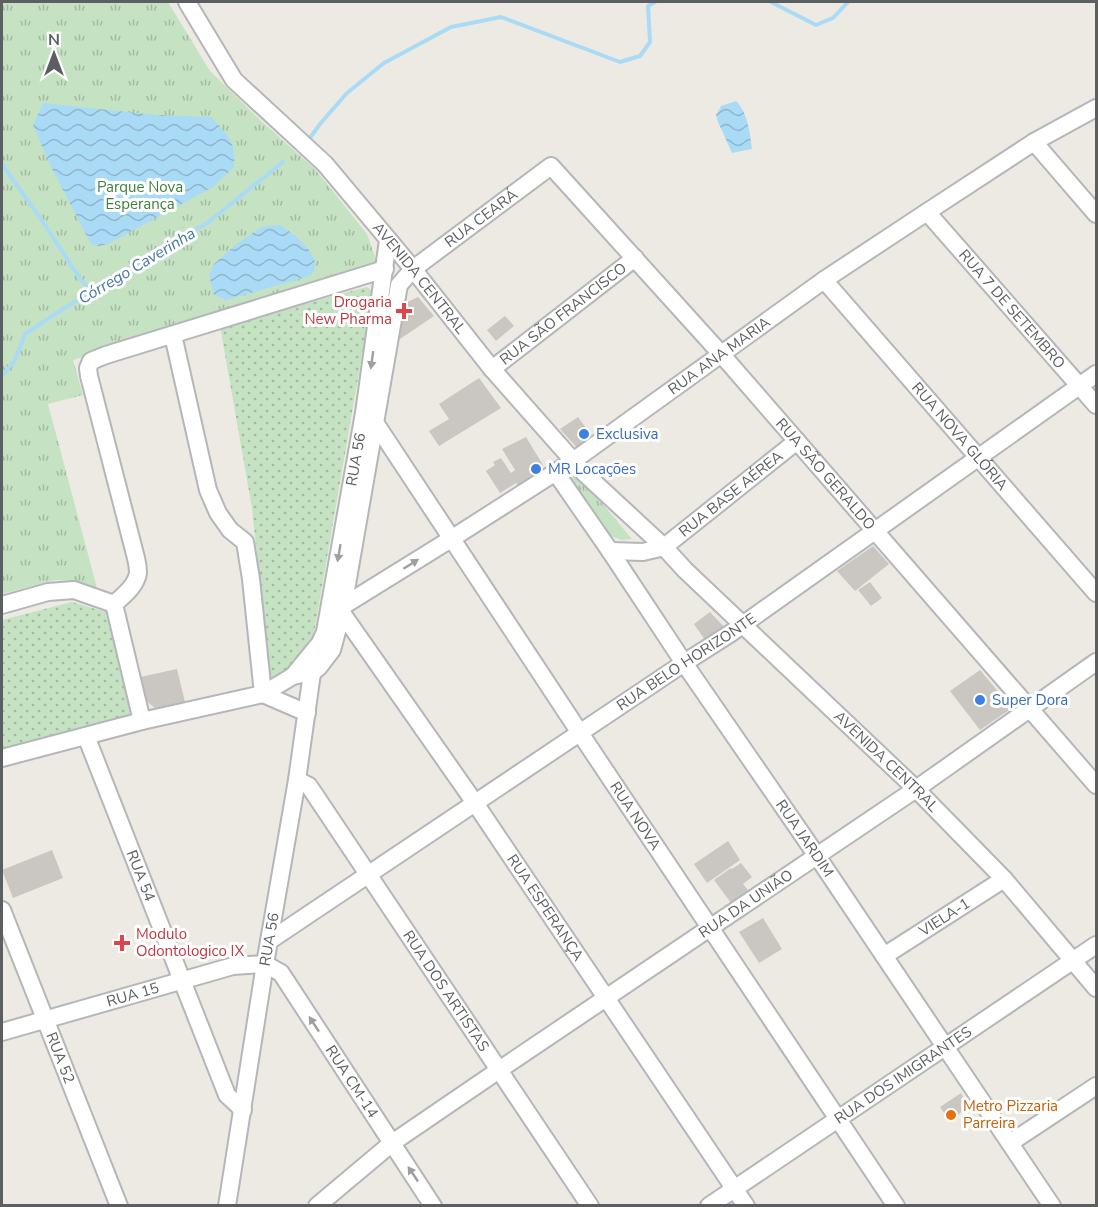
<svg xmlns="http://www.w3.org/2000/svg" width="1098" height="1207" viewBox="0 0 1098 1207" font-family="'Nunito Sans',sans-serif">
  <style>
    .grass { fill: url(#grass-dots) }
    .park { fill: url(#park-tufts) }
    .water { fill: url(#water-waves) }
    .lines { fill: none; stroke-linecap: round; stroke-linejoin: round }
    .stream { stroke: #aadbf6; stroke-width: 4 }
    .building { fill: #cac7c2 }
    .minor-casing { stroke: #b4b6b9; stroke-width: 20 }
    .minor { stroke: #fff; stroke-width: 16 }
    .oneway { fill: #9d9fa1 }
    .health-dot { fill: #e0444e; stroke: #fff; stroke-width: 2 }
    .shop-dot { fill: #3f7fe0; stroke: #fff; stroke-width: 2 }
    .food-dot { fill: #e8710a; stroke: #fff; stroke-width: 2 }
    .labels { text-anchor: middle; dominant-baseline: central; stroke-width: 6; stroke-linejoin: round; paint-order: stroke }
    .park-label { font-size: 15px; fill: #3f803d; stroke: #fff }
    .street-label { font-size: 15px; fill: #5c5f62; stroke: #fff }
    .health-label { font-size: 15px; fill: #be3a42; stroke: #fff; text-anchor: end }
    .shop-label { font-size: 15px; fill: #366cbe; stroke: #fff; text-anchor: start }
    .food-label { font-size: 15px; fill: #c56008; stroke: #fff; text-anchor: start }
    .water-label { font-size: 16px; font-style: italic; fill: #46789e; stroke: #fff }
  </style>
  <defs>
    <pattern id="grass-dots" width="8" height="8" patternUnits="userSpaceOnUse" patternTransform="scale(1.5)"><rect width="8" height="8" fill="#c5e2c2"/><path d="M2 2h.1M6 6h.1" fill="none" stroke="#a3baa1" stroke-width="1.8" stroke-linecap="round"/></pattern>
    <pattern id="park-tufts" width="24" height="20" patternUnits="userSpaceOnUse" patternTransform="scale(1.5)"><rect width="24" height="20" fill="#c5e2c2"/><path d="M3 7l-1-3M5 7V3M7 7l1-3M15 17l-1-3M17 17v-4M19 17l1-3" fill="none" stroke="#a3baa1"/></pattern>
    <pattern id="water-waves" width="16" height="10" patternUnits="userSpaceOnUse" patternTransform="scale(1.5)"><rect width="16" height="10" fill="#aadbf6"/><path d="M0 5q4-4 8 0t8 0" fill="none" stroke="#8eb5cb"/></pattern>
  </defs>
  <rect width="100%" height="100%" fill="#edeae3"/>
  <!-- grass -->
  <g class="grass">
    <polygon points="367,287 373,291 314,633 304,654 288,670 270,678 252,508 220,326"/>
    <polygon points="72,602 109,613 136,720 2,754 2,620"/>
  </g>
  <!-- park -->
  <g class="park">
    <polygon points="2,2 168,2 210,71 259,119 315,169 367,234 379,268 73,360 83,395 48,404 98,592 76,581 55,580 2,594"/>
    <polygon points="575,471 632,539 621,540 604,533 566,476"/>
  </g>
  <!-- water -->
  <g class="water">
    <path d="M736,101C748,113 750,133 752,149L732,153L718,122L716,115L721,106Z"/>
    <path d="M43,103L155,115L211,117C228,136 236,140 234,167L213,187L108,244L99,246L91,244L50,165L33,125Z"/>
    <path d="M280,225C293,233 316,250 315,267C314,271 312,273 310,276L226,300L214,295L209,275L214,264L234,246L261,227Z"/>
  </g>
  <g class="lines">
    <!-- stream -->
    <g class="stream">
      <polyline points="771,2 816,25 833,18 848,2"/>
      <polyline points="307,142 320,124 347,93 384,63 451,27 501,17 620,62 640,56 650,42 648,6 655,2"/>
      <polyline points="2,164 45,225 80,279 92,292"/>
      <polyline points="2,376 15,360 25,334 63,309 207,223 283,162"/>
    </g>
  </g>
  <!-- building -->
  <g class="building">
    <polygon points="418,297 434,316 397,341 403,304"/>
    <polygon points="505,316 514,326 496,341 487,330"/>
    <polygon points="479,378 501,408 439,446 429,431 449,419 439,404"/>
    <polygon points="578,417 594,439 579,450 560,429"/>
    <polygon points="526,437 543,465 540,472 518,487 516,483 500,493 486,471 495,465 493,462 501,458 511,473 515,470 502,449"/>
    <polygon points="873,546 889,564 855,591 837,571"/>
    <polygon points="870,582 882,598 871,606 858,590"/>
    <polygon points="710,612 726,629 707,643 694,624"/>
    <polygon points="177,669 185,702 155,708 145,700 140,677"/>
    <polygon points="980,670 1012,708 980,730 950,691"/>
    <polygon points="728,841 740,860 707,883 694,864"/>
    <polygon points="52,850 63,878 13,898 2,870"/>
    <polygon points="741,863 752,877 743,884 748,890 731,903 714,880 731,868 732,869"/>
    <polygon points="763,918 782,949 759,963 739,932"/>
    <polygon points="961,1093 968,1106 950,1122 940,1107"/>
  </g>
  <g class="lines">
    <defs>
      <g id="minor">
        <path id="s1" d="M187,2L234,80L325,164L413,269L492,369L583,472L664,547L685,570L916,789L1004,879L1096,988"/>
        <polyline points="1034,142 1096,214"/>
        <path id="s2" d="M927,212L1096,405"/>
        <path id="s3" d="M824,280L1096,593"/>
        <polyline points="173,335 208,490 218,513 230,530 245,542 251,579 263,694 307,713"/>
        <path id="s4" d="M492,369L635,258"/>
        <path id="s5" d="M376,424L580,733L896,1206"/>
        <path id="s6" d="M556,473L610,551L684,663L817,856L1052,1206"/>
        <path id="s7" d="M610,551L643,552L664,547L797,441"/>
        <polyline points="2,605 48,592 74,590 114,604"/>
        <path id="s8" d="M343,606L451,539L573,461L824,280L927,212L1034,142L1096,108"/>
        <path id="s9" d="M342,613L475,803L746,1206"/>
        <path id="s10" d="M312,673L319,667L332,650L342,613L399,285L413,269L551,166L722,355L1096,785"/>
        <path id="s11" d="M293,676L320,643L325,632L364,413L388,240"/>
        <path d="M142,721L114,604C123,596 136,586 138,573C138,568 137,562 136,558L89,376L88,368L91,361L106,355L385,269"/>
        <path id="s12" d="M86,736L227,1095L243,1110"/>
        <polyline points="2,758 142,721 263,694 293,676 303,674"/>
        <path id="s13" d="M297,780L309,786L590,1206"/>
        <path id="s14" d="M2,910L119,1206"/>
        <path id="s15" d="M269,941L684,663L731,633L1096,374"/>
        <path id="s16" d="M884,956L1004,879"/>
        <path id="s17" d="M265,964L281,973L433,1206"/>
        <path id="s18" d="M2,1032L233,966L265,964"/>
        <polyline points="1010,1143 1096,1086"/>
        <path id="s19" d="M227,1206L265,964L297,780L312,673L306,661"/>
        <path id="s20" d="M317,1206L392,1143L499,1070L916,789L1096,662"/>
        <path id="s21" d="M709,1206L1096,945"/>
      </g>
    </defs>
    <!-- minor casing -->
    <use href="#minor" class="minor-casing"/>
    <!-- minor -->
    <use href="#minor" class="minor"/>
  </g>
  <!-- one-way arrows -->
  <defs><path id="oneway-solid" d="M-6-.8H1V-3.2L6.5 0L1 3.2V.8H-6Z" transform="scale(1.5)"/></defs>
  <g class="oneway">
    <use href="#oneway-solid" transform="translate(372 360) rotate(98)"/>
    <use href="#oneway-solid" transform="translate(339 553) rotate(100)"/>
    <use href="#oneway-solid" transform="translate(411 564) rotate(-32)"/>
    <use href="#oneway-solid" transform="translate(314 1024) rotate(-123)"/>
    <use href="#oneway-solid" transform="translate(413 1174) rotate(-124)"/>
  </g>
  <!-- markers -->
  <g class="health-dot">
    <path d="M401 302h6v6h6v6h-6v6h-6v-6h-6v-6h6z"/>
    <path d="M119 934h6v6h6v6h-6v6h-6v-6h-6v-6h6z"/>
  </g>
  <g class="shop-dot">
    <circle cx="584" cy="434" r="6"/>
    <circle cx="536" cy="469" r="6"/>
    <circle cx="980" cy="700" r="6"/>
  </g>
  <circle class="food-dot" cx="951" cy="1115" r="6"/>
  <g class="labels">
    <!-- park labels -->
    <g class="park-label">
      <text x="140" y="187">Parque Nova<tspan x="140" dy="17">Esperança</tspan></text>
    </g>
    <!-- street labels -->
    <g class="street-label">
      <text stroke="none"><textPath href="#s10" startOffset="508">RUA CEARÁ</textPath></text>
      <text stroke="none"><textPath href="#s1" startOffset="363">AVENIDA CENTRAL</textPath></text>
      <text stroke="none"><textPath href="#s2" startOffset="129">RUA 7 DE SETEMBRO</textPath></text>
      <text stroke="none"><textPath href="#s4" startOffset="90">RUA SÃO FRANCISCO</textPath></text>
      <text stroke="none"><textPath href="#s8" startOffset="452">RUA ANA MARIA</textPath></text>
      <text stroke="none"><textPath href="#s3" startOffset="207">RUA NOVA GLÓRIA</textPath></text>
      <text stroke="none"><textPath href="#s11" startOffset="230">RUA 56</textPath></text>
      <text stroke="none"><textPath href="#s10" startOffset="1008">RUA SÃO GERALDO</textPath></text>
      <text stroke="none"><textPath href="#s7" startOffset="140">RUA BASE AÉREA</textPath></text>
      <text stroke="none"><textPath href="#s15" startOffset="502">RUA BELO HORIZONTE</textPath></text>
      <text stroke="none"><textPath href="#s1" startOffset="1036">AVENIDA CENTRAL</textPath></text>
      <text stroke="none"><textPath href="#s5" startOffset="470">RUA NOVA</textPath></text>
      <text stroke="none"><textPath href="#s6" startOffset="442">RUA JARDIM</textPath></text>
      <text stroke="none"><textPath href="#s12" startOffset="150">RUA 54</textPath></text>
      <text stroke="none"><textPath href="#s20" startOffset="525">RUA DA UNIÃO</textPath></text>
      <text stroke="none"><textPath href="#s9" startOffset="358">RUA ESPERANÇA</textPath></text>
      <text stroke="none"><textPath href="#s16" startOffset="72">VIELA-1</textPath></text>
      <text stroke="none"><textPath href="#s19" startOffset="270">RUA 56</textPath></text>
      <text stroke="none"><textPath href="#s13" startOffset="260">RUA DOS ARTISTAS</textPath></text>
      <text stroke="none"><textPath href="#s18" startOffset="136">RUA 15</textPath></text>
      <text stroke="none"><textPath href="#s14" startOffset="159">RUA 52</textPath></text>
      <text stroke="none"><textPath href="#s21" startOffset="234">RUA DOS IMIGRANTES</textPath></text>
      <text stroke="none"><textPath href="#s17" startOffset="148">RUA CM-14</textPath></text>
    </g>
    <!-- health labels -->
    <g class="health-label">
      <text x="392" y="302">Drogaria<tspan x="392" dy="17">New Pharma</tspan></text>
      <text x="136" y="934" text-anchor="start">Modulo<tspan x="136" dy="17">Odontologico IX</tspan></text>
    </g>
    <!-- shop labels -->
    <g class="shop-label">
      <text x="596" y="434">Exclusiva</text>
      <text x="548" y="469">MR Locações</text>
      <text x="992" y="700">Super Dora</text>
    </g>
    <!-- food labels -->
    <g class="food-label">
      <text x="963" y="1106">Metro Pizzaria<tspan x="963" dy="17">Parreira</tspan></text>
    </g>
    <!-- water labels -->
    <g class="water-label">
      <text transform="translate(137 266) rotate(-31)">Córrego Caverinha</text>
    </g>
  </g>
  <!-- border -->
  <rect width="1098" height="1207" fill="none" stroke="#5c5f62" stroke-width="6"/>
  <!-- north arrow -->
  <g transform="translate(54 54)" stroke="#ffffff" stroke-width="4.5" paint-order="stroke">
  <path d="M0-4.5L10 22L0 15L-10 22Z" fill="#5c5f62"/>
  <text y="-9" font-size="16" font-weight="bold" text-anchor="middle" fill="#5c5f62">N</text>
  </g>
</svg>
